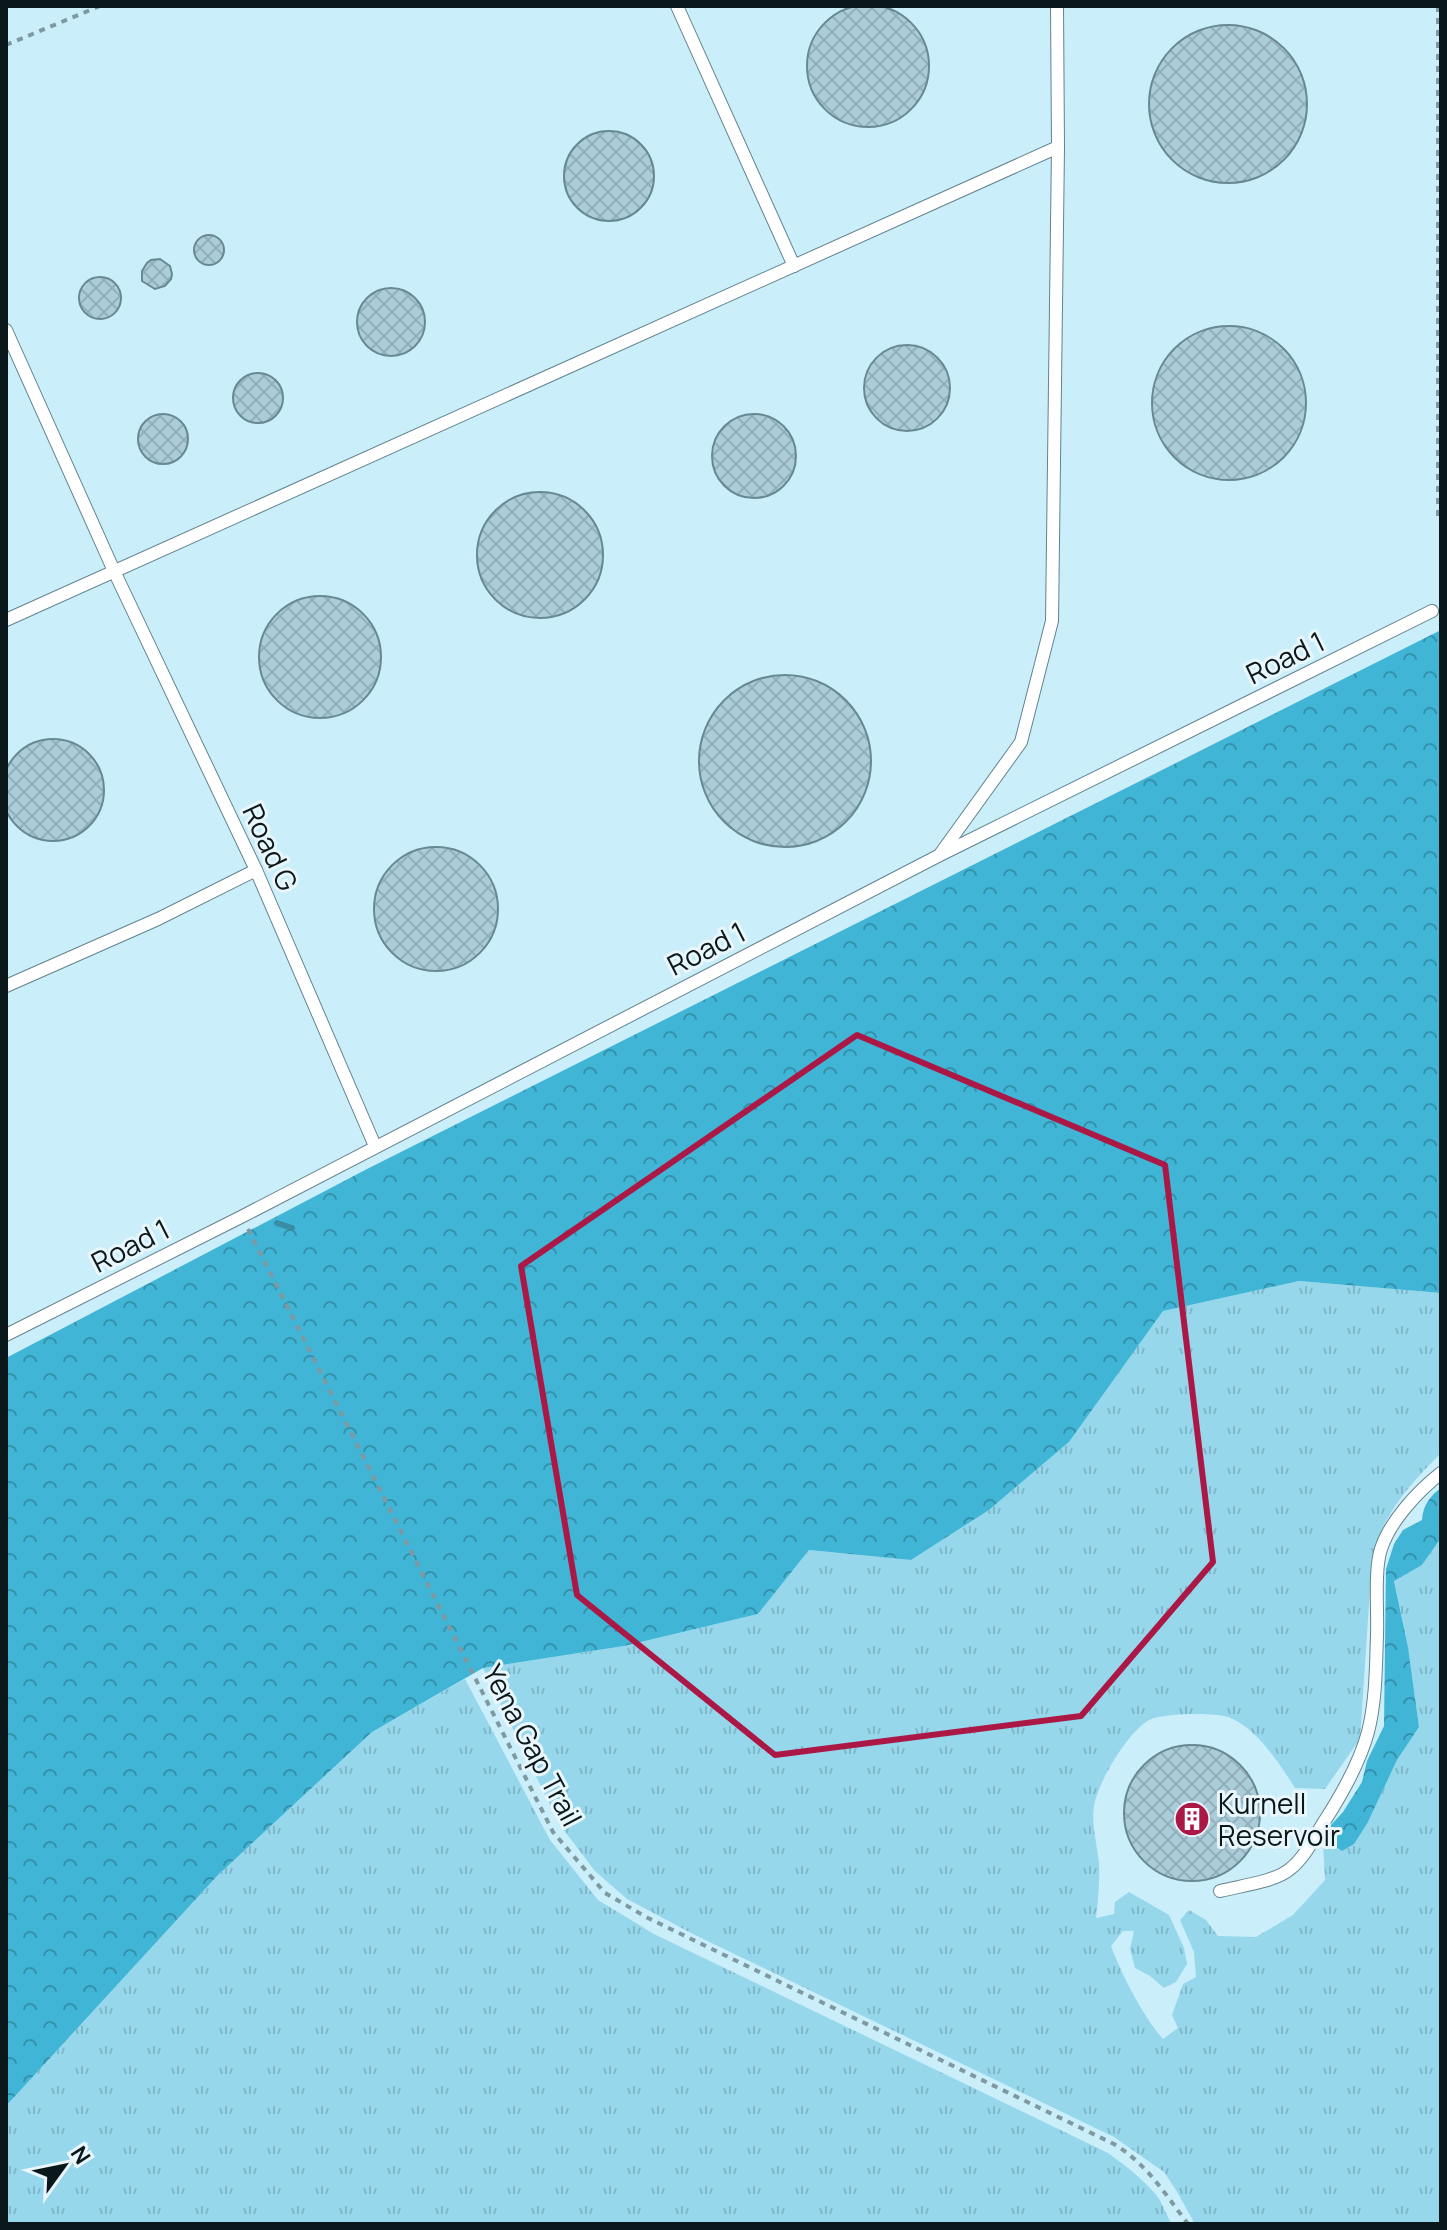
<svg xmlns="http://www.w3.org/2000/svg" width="1447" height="2230" viewBox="0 0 1447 2230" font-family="Manrope,sans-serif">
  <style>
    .grass { fill: url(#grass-tufts) }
    .forest { fill: url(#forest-crowns) }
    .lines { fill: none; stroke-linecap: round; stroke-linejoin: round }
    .stream { stroke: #388ca5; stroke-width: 6 }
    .building { fill: url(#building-cross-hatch); stroke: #688994; stroke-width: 2 }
    .lane-casing { stroke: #63838e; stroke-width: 14 }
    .path { stroke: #7e99a2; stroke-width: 4; stroke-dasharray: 6 6; stroke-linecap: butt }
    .lane { stroke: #fff; stroke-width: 12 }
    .marked { fill: none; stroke: #ac1846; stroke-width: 6; stroke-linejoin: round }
    .labels { text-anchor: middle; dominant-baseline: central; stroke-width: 6; stroke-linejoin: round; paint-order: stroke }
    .street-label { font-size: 28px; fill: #0a171b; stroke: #e9f7fc }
    .poi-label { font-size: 28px; fill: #0a171b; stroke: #e9f7fc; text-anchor: start }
  </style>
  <defs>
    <pattern id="grass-tufts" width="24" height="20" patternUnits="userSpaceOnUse" patternTransform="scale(2)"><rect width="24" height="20" fill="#96d7ec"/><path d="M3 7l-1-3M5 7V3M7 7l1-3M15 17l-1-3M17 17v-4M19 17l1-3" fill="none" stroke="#80b8ca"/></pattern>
    <pattern id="forest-crowns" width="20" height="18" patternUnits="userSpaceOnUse" patternTransform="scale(2)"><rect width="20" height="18" fill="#40b5d6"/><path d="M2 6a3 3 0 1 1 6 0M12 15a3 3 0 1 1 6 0" fill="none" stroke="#3492ad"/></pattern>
    <pattern id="building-cross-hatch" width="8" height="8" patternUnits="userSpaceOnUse" patternTransform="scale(2)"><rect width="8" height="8" fill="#abcdd9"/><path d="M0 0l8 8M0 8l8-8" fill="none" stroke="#92afba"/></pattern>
  </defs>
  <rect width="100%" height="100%" fill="#caeefa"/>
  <!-- grass -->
  <g class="grass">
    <path d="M1299,1281L1441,1293V1453C1410,1484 1381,1516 1372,1559L1360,1739L1325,1789L1295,1788C1280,1764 1256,1727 1228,1717C1215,1712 1161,1713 1149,1720C1128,1732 1101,1778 1095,1801C1090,1820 1097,1843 1099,1863C1100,1881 1098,1900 1096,1918L1114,1914L1115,1902L1129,1892L1169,1915L1184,1948L1187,1964L1176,1982L1164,1988L1150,1976L1135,1968L1130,1949L1134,1931H1123L1111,1946C1122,1975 1142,2015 1163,2039L1178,2028L1172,2015L1183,1984L1196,1977L1194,1952L1180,1920L1189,1910L1206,1920L1218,1936L1256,1937L1293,1915L1325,1880L1323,1844H1332L1368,1822L1397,1760L1419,1727L1408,1647L1394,1580L1422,1565L1441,1538V2224H1195L1176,2190L1164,2172L1114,2137L693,1934L627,1899L595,1871L560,1825L483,1668L624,1646L758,1614L809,1550L911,1560L989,1510L1069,1442L1163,1311Z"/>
    <path d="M465,1679L550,1840L598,1900L654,1934L1108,2153C1126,2166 1143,2179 1157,2196C1163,2204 1166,2215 1172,2224H6V2106L218,1875L372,1732Z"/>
  </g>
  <!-- forest -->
  <g class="forest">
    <polygon points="1441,630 1441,1293 1299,1281 1163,1311 1069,1442 989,1510 911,1560 809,1550 758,1614 624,1646 483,1668 372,1732 218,1875 6,2106 6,1358 367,1169"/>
    <path d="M1441,1488V1538L1422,1565L1394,1581L1408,1647L1419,1727L1397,1760L1368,1822L1354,1844L1342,1851L1332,1844H1323L1331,1825L1343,1812L1362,1782L1367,1761L1384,1726L1386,1569L1394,1544L1403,1530L1422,1520C1423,1505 1430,1496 1441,1488Z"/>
  </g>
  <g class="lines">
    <!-- stream -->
    <polyline class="stream" points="277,1223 292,1228"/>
  </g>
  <!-- building -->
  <g class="building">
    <circle cx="868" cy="66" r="61"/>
    <circle cx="1228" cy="104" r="79"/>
    <circle cx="609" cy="176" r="45"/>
    <circle cx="209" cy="250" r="15"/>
    <polygon points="160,259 170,266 172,274 171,279 165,286 155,289 142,281 142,271 147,263 151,260"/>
    <circle cx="100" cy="298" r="21"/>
    <circle cx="391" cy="322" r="34"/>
    <circle cx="1229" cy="403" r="77"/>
    <circle cx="907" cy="388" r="43"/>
    <circle cx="258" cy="398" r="25"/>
    <circle cx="754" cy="456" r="42"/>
    <circle cx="163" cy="439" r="25"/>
    <circle cx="540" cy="555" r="63"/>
    <circle cx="320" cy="657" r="61"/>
    <circle cx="785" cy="761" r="86"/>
    <circle cx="53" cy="790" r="51"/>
    <circle cx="436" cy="909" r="62"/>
    <circle cx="1192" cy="1813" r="68"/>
  </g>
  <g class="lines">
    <defs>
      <g id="lane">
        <polyline points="677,6 794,266"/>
        <polyline points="6,330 114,571 256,870 375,1146"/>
        <polyline points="6,620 1058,147"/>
        <polyline points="941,853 1021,742 1052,621 1058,147 1057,6"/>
        <polyline points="6,986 158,919 256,870"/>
        <polyline points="6,1335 241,1217 940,855 1432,611"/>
        <path d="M1220,1891C1239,1886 1275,1882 1290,1869C1304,1858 1313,1840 1322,1825C1341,1796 1359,1765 1368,1732C1376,1701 1376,1666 1377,1634C1378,1611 1374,1570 1381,1549C1390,1521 1418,1491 1441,1473"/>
      </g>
    </defs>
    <!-- lane casing -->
    <use href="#lane" class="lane-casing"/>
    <!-- path -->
    <g class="path">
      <polyline points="1438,6 1438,518"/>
      <polyline points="6,45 100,6"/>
      <path d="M248,1229L553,1832L605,1893L648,1918L1114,2144C1147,2164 1165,2194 1188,2224"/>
    </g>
    <!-- lane -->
    <use href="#lane" class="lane"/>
  </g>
  <!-- marked area -->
  <path class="marked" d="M857,1035L1165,1165L1213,1562L1081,1716L775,1755L577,1595L521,1266Z"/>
  <!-- icons -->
  <defs>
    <symbol id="building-disc" viewBox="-11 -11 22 22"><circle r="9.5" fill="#ac1846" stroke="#e9f7fc"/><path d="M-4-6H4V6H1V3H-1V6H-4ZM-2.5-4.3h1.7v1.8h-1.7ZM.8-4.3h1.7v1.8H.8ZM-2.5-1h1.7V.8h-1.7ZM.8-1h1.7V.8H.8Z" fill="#fff"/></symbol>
  </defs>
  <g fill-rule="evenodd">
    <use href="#building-disc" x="1172" y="1799" width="40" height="40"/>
  </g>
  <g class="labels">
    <!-- street labels -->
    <g class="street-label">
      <text transform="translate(1285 657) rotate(-26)">Road 1</text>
      <text transform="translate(271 847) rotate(65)">Road G</text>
      <text transform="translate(706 948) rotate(-27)">Road 1</text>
      <text transform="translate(130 1245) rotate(-27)">Road 1</text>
      <text transform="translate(533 1745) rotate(62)">Yena Gap Trail</text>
    </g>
    <!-- poi labels -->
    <g class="poi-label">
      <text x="1218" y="1803">Kurnell<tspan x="1218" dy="32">Reservoir</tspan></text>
    </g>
  </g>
  <!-- border -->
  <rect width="1447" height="2230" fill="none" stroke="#0a171b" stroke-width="16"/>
  <!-- north arrow -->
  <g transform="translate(64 2166) rotate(57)" stroke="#e9f7fc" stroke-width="6" paint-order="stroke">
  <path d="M0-6L14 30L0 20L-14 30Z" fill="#0a171b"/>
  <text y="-12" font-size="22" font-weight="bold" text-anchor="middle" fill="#0a171b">N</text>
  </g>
</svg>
